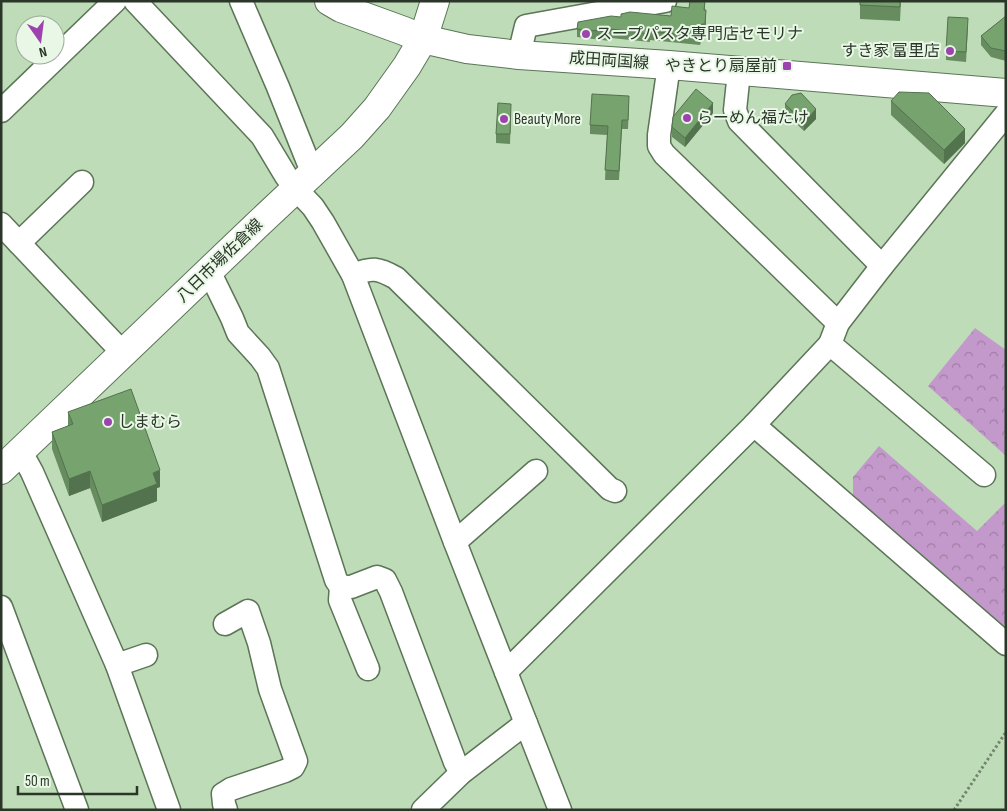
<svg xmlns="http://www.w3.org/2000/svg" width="1007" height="811" viewBox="0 0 1007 811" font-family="'Sofia Sans Condensed','Noto Sans JP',sans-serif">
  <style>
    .forest { fill: url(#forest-crowns) }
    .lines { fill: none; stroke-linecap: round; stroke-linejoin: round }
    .minor-casing { stroke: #5b7556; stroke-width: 25 }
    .major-casing { stroke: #5b7556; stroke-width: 30 }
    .path { stroke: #72866e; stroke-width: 3; stroke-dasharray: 2.5 2.5; stroke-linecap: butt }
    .minor { stroke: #fff; stroke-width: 22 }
    .major { stroke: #fff; stroke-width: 28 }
    .wall { fill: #668c5f }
    .shaded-wall { fill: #53724e }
    .building { fill: #77a36f; stroke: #53724e }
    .poi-dot { fill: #9d43af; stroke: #e9f8e6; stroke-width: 2 }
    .labels { text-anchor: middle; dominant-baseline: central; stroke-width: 4; stroke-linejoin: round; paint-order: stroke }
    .poi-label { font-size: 16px; fill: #2a3628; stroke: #e9f8e6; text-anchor: start }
    .street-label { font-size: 16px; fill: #2a3628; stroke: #e9f8e6 }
  </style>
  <defs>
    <pattern id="forest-crowns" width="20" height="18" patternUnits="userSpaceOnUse" patternTransform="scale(1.25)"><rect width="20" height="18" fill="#c399cb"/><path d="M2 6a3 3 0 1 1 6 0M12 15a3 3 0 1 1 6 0" fill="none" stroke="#9f7ea5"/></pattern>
  </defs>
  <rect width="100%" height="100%" fill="#bfdcb9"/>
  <!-- forest -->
  <g class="forest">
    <polygon points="975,328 1006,350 1006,456 928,386"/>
    <polygon points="879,446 977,531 1006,502 1006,622 999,631 853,508 853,477"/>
  </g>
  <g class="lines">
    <defs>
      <g id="minor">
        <polyline points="135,1 262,136 286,176 296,189 313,207 323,222 353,275 455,542 560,810"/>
        <polyline points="241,1 278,87 308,162"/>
        <polyline points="519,55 526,26 665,1"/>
        <polyline points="669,65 659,135 659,146 664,154 838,323"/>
        <polyline points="739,72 735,110 739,121 882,266"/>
        <polyline points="1,111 115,1"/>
        <polyline points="1,224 123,353"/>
        <polyline points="19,243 82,182"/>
        <polyline points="209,271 232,318 238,333 260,357 268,368 336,580 341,587 351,587 377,577 385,580 391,592 455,762 461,773"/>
        <path d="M353,275C372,267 378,268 396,278L610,489L615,491"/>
        <polyline points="830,344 984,475"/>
        <polyline points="754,425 1006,644"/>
        <polyline points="21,452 32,472 117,665 169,810"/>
        <polyline points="455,542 536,471"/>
        <polyline points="341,587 340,600 368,669"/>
        <polyline points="1,607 77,810"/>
        <polyline points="225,624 248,611 259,643 270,689 296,761 293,767 285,771 231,789 223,794 224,804 226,810"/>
        <polyline points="117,665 146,655"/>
        <polyline points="506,672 754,425 830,344 838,323 882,266 1006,114"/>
        <polyline points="423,810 461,773 526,723"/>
      </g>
      <g id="major">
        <polyline points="329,1 341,8 404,31 423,39 467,49 519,55 669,65 1006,93"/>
        <polyline points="1,470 256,226 352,136 377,108 407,66 423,39 435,1"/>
      </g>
    </defs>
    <!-- minor casing -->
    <use href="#minor" class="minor-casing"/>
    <!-- major casing -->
    <use href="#major" class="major-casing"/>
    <!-- path -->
    <polyline class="path" points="954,810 1006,732"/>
    <!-- minor -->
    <use href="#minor" class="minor"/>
    <!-- major -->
    <use href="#major" class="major"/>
  </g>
  <!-- wall -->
  <g class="wall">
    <polygon points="705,1 705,10 706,18 705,32 702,32 700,45 650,40 650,42 611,38 610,41 577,37 577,29 621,17 671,16"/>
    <polygon points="860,1 901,1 900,21 860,19"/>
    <polygon points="1006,16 1006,61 991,57 981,45 981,36"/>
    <polygon points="968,27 966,62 946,60 946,51"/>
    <polygon points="891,101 965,143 944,164 891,115"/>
    <polygon points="785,104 816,119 804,131 785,113"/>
    <polygon points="629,105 628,129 622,129 619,180 605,180 607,135 590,134 590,125"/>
    <polygon points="713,113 685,147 672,137 672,127"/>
    <polygon points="511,114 510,144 496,143 496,134"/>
    <polygon points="68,412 160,487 157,488 157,501 102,522 90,488 69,496 52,449 52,432 68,426"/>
  </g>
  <!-- shaded-wall -->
  <g class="shaded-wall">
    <polygon points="706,10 706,18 705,32 705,24"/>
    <polygon points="702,24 702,32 700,45 700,37"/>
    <polygon points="713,103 713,113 685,147 685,138"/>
    <polygon points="816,109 816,119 804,131 804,122"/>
    <polygon points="965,129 965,143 944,164 944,150"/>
    <polygon points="160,470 160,487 157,488 157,501 102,522 102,505 153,473"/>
    <polygon points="90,471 90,488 69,496 69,479"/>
  </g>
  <!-- building -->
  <g class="building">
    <polygon points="690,1 705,1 704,10 706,10 705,24 702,24 700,37 650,31 650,34 611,29 610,32 577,29 578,22 611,16 621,17 621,14 630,12 671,16 672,6 689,8"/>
    <polygon points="860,1 900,1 900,7 860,5"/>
    <polygon points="1006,16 1006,51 991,48 981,36"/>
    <polygon points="948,17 968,18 966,52 946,51"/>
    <polygon points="696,89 713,103 685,138 672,127 673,117"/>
    <polygon points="899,92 929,93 965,129 944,150 891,101"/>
    <polygon points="801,93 816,109 804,122 785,104 792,95"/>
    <polygon points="592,94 629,96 628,120 622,120 619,171 605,170 608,126 590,125"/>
    <polygon points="498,103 511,104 510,134 496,134"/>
    <polygon points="131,389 160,470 153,473 157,484 102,505 90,471 69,479 52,432 73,424 68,412"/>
  </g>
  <!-- markers -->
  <g class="poi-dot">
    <circle cx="586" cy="34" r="5"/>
    <circle cx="950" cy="51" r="5"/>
    <rect x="782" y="61" width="10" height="10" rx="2.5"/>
    <circle cx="687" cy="118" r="5"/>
    <circle cx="504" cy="119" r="5"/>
    <circle cx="108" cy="422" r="5"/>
  </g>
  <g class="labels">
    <!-- poi labels -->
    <g class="poi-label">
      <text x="596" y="34">スープパスタ専門店セモリナ</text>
      <text x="940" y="51" text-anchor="end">すき家 富里店</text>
      <text x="777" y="66" text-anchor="end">やきとり扇屋前</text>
      <text x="697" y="118">らーめん福たけ</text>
      <text x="514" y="119">Beauty More</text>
      <text x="118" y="422">しまむら</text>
    </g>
    <!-- street labels -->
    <g class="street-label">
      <text transform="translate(609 61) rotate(4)">成田両国線</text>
      <text transform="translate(220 261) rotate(-44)">八日市場佐倉線</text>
    </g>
  </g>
  <!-- border -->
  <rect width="1007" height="811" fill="none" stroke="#2a3628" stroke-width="5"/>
  <!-- north arrow -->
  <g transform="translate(40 40) rotate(166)"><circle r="24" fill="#e9f8e6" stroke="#9daa9a"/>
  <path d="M0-4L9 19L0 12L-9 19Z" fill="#9d43af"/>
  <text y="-8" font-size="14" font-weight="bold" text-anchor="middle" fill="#2a3628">N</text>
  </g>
  <!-- scale -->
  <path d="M18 786v8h119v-8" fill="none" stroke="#2a3628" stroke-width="2.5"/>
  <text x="25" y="786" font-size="15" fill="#2a3628" stroke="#e9f8e6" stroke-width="4" paint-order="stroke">50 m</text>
</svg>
